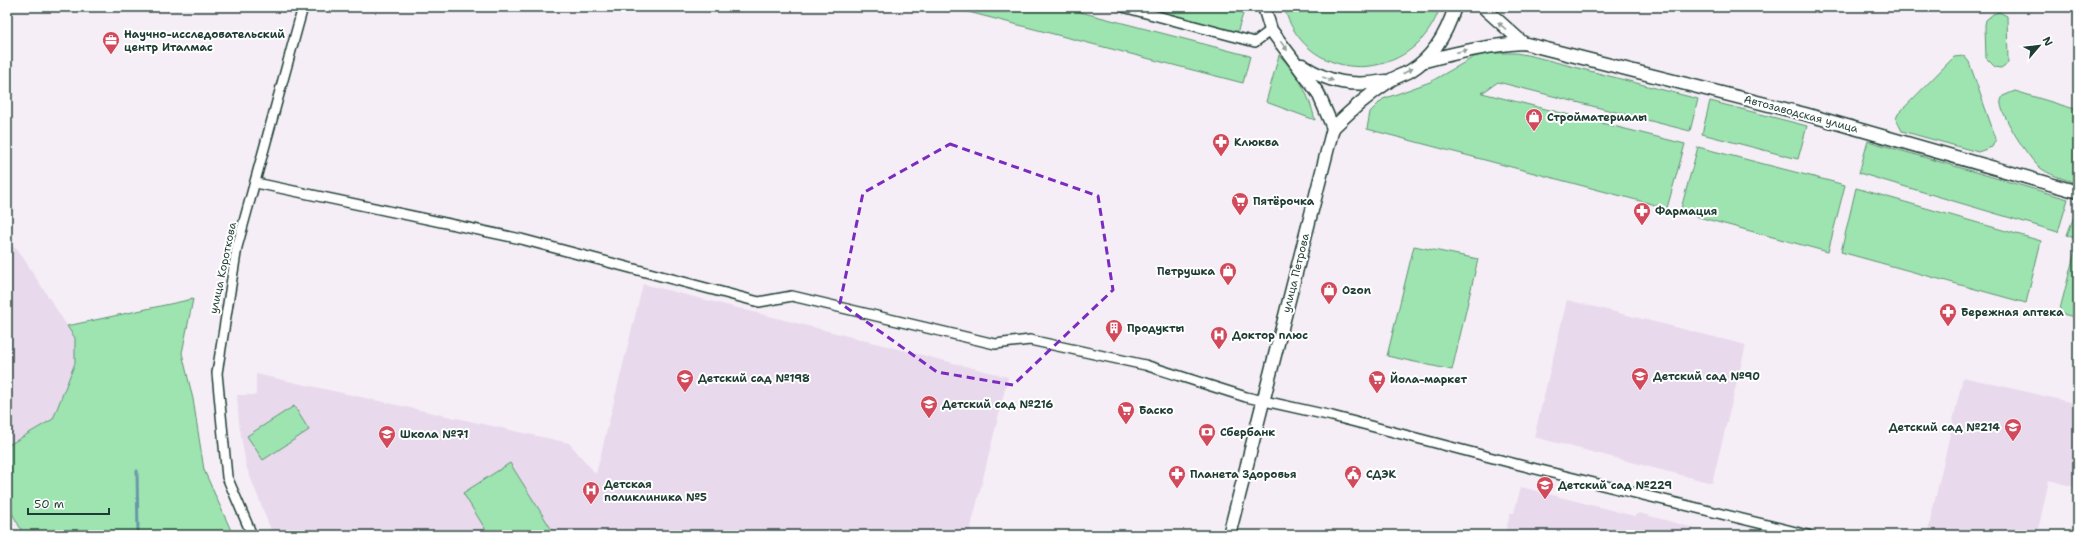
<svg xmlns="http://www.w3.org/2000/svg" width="2085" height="542" viewBox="0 0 2085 542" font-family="'Shantell Sans',sans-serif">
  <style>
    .built { fill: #e8d9ec }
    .green { fill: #9ee4b1; stroke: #5e9072 }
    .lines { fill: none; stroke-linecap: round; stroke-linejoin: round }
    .stream { stroke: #6897aa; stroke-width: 3 }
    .street-casing { stroke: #1f3d34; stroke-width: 12 }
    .secondary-casing { stroke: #1f3d34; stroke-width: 15 }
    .street { stroke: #fff; stroke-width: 9 }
    .secondary { stroke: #fff; stroke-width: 12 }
    .oneway { fill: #8f9e9a }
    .marked { fill: none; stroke: #7b2cbf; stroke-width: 3; stroke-dasharray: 8 5; stroke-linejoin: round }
    .labels { text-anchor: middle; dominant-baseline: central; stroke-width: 4; stroke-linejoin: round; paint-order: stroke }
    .poi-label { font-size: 11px; font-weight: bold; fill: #1f3d34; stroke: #fff; text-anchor: start }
    .street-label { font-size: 11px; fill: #1f3d34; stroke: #fff }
  </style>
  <rect width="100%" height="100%" fill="#f5eef6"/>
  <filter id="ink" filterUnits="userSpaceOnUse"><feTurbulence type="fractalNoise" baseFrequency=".025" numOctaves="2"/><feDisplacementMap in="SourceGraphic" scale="8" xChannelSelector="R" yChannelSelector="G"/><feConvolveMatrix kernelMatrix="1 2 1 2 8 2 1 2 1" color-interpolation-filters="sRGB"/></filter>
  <g filter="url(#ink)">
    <!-- built -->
    <g class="built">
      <polygon points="7,244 18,250 75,338 75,363 53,419 7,446"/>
      <polygon points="643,284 1008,377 969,535 273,535 246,466 239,423 237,395 256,395 256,374 569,443 596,474"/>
      <polygon points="1567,300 1746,345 1712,483 1534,437"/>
      <polygon points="1963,377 2078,404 2078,488 2049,480 2037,535 1927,535"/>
      <polygon points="1521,487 1634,516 1639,513 1694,528 1692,535 1505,535 1510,513 1514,513"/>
    </g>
    <!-- green -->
    <g class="green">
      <polygon points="949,7 1061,7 1250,56 1243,83"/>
      <polygon points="1144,7 1238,7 1243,14 1237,33"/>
      <path d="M1284,7H1440C1415,85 1306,88 1284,7Z"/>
      <polygon points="1999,12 2007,16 2008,63 2001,68 1995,67 1986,58 1985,25 1986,20 1993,14"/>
      <polygon points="1490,53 1516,53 1532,56 1698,99 1690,131 1498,82 1482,93 1685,144 1667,208 1367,129 1370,112 1383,99 1430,82 1474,57"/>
      <path d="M1279,55C1298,74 1309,94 1315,120L1266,102Z"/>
      <polygon points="1964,56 1969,62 1996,139 1992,147 1978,152 1902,131 1896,119 1898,114 1954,57"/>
      <path d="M2015,91L2078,110V184C2065,179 2048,175 2038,166C2028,157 2002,117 2001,104C2000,102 2002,98 2003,96Z"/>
      <polygon points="1710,101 1807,126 1798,159 1702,134"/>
      <polygon points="1868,141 2068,199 2058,232 1859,173"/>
      <polygon points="1698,147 1845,185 1828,252 1680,212"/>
      <polygon points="1856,188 2041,241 2026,303 1841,252"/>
      <polygon points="2078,206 2078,240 2067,235"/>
      <polygon points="1414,246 1478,259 1452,370 1387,356"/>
      <polygon points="2075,251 2078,252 2078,318 2059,313"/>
      <polygon points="193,299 182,353 193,399 204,470 233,535 24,535 7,504 7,446 53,419 75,363 75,338 67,326"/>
      <polygon points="294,406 309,430 263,460 247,436"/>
      <polygon points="510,463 555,535 489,535 463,493"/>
    </g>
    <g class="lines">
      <!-- stream -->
      <polyline class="stream" points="137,471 138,535"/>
      <defs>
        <g id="street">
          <polyline points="1123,7 1255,42 1271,30"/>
          <polyline points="256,183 521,239 759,302 792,296 995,344 1030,340 1145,365 1246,397 1332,416 1520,465 1808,535"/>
          <polyline points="252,535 227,477 217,373 237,247 303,7"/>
        </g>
        <g id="secondary">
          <polyline points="1264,7 1271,30 1318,93 1333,128"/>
          <polyline points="1483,7 1523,43"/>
          <path d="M1425,61C1458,52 1489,45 1523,43L1805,114L2078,192"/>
          <path d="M1302,65C1328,83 1354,87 1385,81"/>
          <path d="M1333,128C1350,111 1367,96 1388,82C1394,77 1403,75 1410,71C1434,57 1447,32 1455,7"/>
          <polyline points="1229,535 1333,128"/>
        </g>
      </defs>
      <!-- street casing -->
      <use href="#street" class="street-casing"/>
      <!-- secondary casing -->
      <use href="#secondary" class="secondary-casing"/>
      <!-- street -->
      <use href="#street" class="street"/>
      <!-- secondary -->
      <use href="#secondary" class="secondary"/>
    </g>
    <!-- one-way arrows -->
    <defs><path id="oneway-solid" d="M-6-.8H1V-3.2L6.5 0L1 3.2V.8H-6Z"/></defs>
    <g class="oneway">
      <use href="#oneway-solid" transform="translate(1502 26) rotate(-140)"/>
      <use href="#oneway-solid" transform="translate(1284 46) rotate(53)"/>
      <use href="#oneway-solid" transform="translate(1462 51) rotate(-13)"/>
      <use href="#oneway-solid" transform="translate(1408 71) rotate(-28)"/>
      <use href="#oneway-solid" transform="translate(1328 79) rotate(19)"/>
    </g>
  </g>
  <!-- marked area -->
  <path class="marked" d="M950,144L1098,196L1113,290L1013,385L937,372L840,303L863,193Z"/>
  <!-- icons -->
  <defs>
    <symbol id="office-pin" viewBox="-11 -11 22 30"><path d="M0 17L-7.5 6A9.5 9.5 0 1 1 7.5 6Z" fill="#d1495b" stroke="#fff"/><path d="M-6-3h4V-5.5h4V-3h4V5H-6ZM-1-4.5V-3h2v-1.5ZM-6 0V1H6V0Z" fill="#fff"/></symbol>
    <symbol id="shop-pin" viewBox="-11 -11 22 30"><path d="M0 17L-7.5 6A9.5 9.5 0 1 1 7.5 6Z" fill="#d1495b" stroke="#fff"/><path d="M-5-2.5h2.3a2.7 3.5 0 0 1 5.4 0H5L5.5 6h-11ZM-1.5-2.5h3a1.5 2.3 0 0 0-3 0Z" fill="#fff"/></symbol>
    <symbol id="pharmacy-pin" viewBox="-11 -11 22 30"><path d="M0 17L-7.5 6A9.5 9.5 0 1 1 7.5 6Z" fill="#d1495b" stroke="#fff"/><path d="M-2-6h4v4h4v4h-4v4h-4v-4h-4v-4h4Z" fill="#fff"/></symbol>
    <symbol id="supermarket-pin" viewBox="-11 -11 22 30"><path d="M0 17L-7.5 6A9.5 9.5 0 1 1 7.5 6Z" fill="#d1495b" stroke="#fff"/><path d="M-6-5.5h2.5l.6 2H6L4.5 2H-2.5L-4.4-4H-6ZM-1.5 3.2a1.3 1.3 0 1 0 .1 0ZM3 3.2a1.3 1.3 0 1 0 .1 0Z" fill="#fff"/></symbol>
    <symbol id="building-pin" viewBox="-11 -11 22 30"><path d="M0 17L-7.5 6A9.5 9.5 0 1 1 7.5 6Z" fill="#d1495b" stroke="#fff"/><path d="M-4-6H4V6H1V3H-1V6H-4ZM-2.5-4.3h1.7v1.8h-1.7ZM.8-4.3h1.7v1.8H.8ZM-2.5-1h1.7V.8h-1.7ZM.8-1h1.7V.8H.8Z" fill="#fff"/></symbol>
    <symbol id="hospital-pin" viewBox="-11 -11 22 30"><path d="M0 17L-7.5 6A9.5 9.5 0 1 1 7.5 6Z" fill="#d1495b" stroke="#fff"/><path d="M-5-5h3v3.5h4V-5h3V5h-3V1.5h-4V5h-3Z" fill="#fff"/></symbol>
    <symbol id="school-pin" viewBox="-11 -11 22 30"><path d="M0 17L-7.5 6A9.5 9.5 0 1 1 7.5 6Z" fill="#d1495b" stroke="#fff"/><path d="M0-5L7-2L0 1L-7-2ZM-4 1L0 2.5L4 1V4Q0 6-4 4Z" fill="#fff"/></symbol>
    <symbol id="bank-pin" viewBox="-11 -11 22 30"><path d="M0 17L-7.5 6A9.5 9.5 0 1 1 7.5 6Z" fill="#d1495b" stroke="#fff"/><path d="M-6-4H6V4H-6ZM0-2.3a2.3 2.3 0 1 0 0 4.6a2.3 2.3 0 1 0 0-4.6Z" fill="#fff"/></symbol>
    <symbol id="civic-pin" viewBox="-11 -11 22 30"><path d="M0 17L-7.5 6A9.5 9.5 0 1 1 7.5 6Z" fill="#d1495b" stroke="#fff"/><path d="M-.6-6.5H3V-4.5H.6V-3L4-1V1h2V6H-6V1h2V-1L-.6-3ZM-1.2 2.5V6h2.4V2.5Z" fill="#fff"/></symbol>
  </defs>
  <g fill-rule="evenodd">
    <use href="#office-pin" x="101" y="30" width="20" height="27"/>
    <use href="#shop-pin" x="1524" y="107" width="20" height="27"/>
    <use href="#pharmacy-pin" x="1211" y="132" width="20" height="27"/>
    <use href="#supermarket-pin" x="1230" y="191" width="20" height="27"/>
    <use href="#pharmacy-pin" x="1632" y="201" width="20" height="27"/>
    <use href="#shop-pin" x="1218" y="261" width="20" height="27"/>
    <use href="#shop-pin" x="1319" y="280" width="20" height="27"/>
    <use href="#pharmacy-pin" x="1938" y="302" width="20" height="27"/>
    <use href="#building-pin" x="1104" y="318" width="20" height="27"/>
    <use href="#hospital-pin" x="1209" y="325" width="20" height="27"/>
    <use href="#school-pin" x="1630" y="366" width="20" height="27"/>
    <use href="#school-pin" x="675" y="368" width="20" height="27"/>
    <use href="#supermarket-pin" x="1367" y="369" width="20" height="27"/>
    <use href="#school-pin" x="919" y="394" width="20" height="27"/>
    <use href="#supermarket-pin" x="1116" y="400" width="20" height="27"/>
    <use href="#school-pin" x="2003" y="417" width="20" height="27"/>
    <use href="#bank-pin" x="1197" y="422" width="20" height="27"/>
    <use href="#school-pin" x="377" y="424" width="20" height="27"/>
    <use href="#pharmacy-pin" x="1167" y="464" width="20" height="27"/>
    <use href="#civic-pin" x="1343" y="464" width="20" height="27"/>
    <use href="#school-pin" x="1535" y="475" width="20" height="27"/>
    <use href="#hospital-pin" x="581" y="480" width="20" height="27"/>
  </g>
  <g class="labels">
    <!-- poi labels -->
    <g class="poi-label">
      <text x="124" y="34">Научно-исследовательский<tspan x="124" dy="13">центр Италмас</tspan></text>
      <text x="1547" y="117">Стройматериалы</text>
      <text x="1234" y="142">Клюква</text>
      <text x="1253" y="201">Пятёрочка</text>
      <text x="1655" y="211">Фармация</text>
      <text x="1215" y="271" text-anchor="end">Петрушка</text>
      <text x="1342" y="290">Ozon</text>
      <text x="1961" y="312">Бережная аптека</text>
      <text x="1127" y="328">Продукты</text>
      <text x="1232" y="335">Доктор плюс</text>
      <text x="1653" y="376">Детский сад №90</text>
      <text x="698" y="378">Детский сад №198</text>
      <text x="1390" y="379">Йола-маркет</text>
      <text x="942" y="404">Детский сад №216</text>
      <text x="1139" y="410">Баско</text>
      <text x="2000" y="427" text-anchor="end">Детский сад №214</text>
      <text x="1220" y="432">Сбербанк</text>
      <text x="400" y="434">Школа №71</text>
      <text x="1190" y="474">Планета Здоровья</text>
      <text x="1366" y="474">СДЭК</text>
      <text x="604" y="484">Детская<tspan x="604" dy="13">поликлиника №5</tspan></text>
      <text x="1558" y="485">Детский сад №229</text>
    </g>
    <!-- street labels -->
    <g class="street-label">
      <text transform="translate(1801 114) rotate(15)">Автозаводская улица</text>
      <text transform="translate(223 268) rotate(-78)">улица Короткова</text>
      <text transform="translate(1296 273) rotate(-76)">улица Петрова</text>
    </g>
  </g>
  <!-- margin -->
  <rect width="2085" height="542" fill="none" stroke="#fff" stroke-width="24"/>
  <rect x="12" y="12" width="2061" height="518" fill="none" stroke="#1f3d34" stroke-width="1.5" filter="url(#ink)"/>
  <!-- north arrow -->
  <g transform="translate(2039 46) rotate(62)" stroke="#ffffff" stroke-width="3" paint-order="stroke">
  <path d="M0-3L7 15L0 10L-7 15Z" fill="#1f3d34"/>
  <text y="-6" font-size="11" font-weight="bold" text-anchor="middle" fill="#1f3d34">N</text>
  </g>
  <!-- scale -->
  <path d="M28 508v6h81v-6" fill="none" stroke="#1f3d34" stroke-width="2"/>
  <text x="34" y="508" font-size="12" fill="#1f3d34" stroke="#ffffff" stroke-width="3" paint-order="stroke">50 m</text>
</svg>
